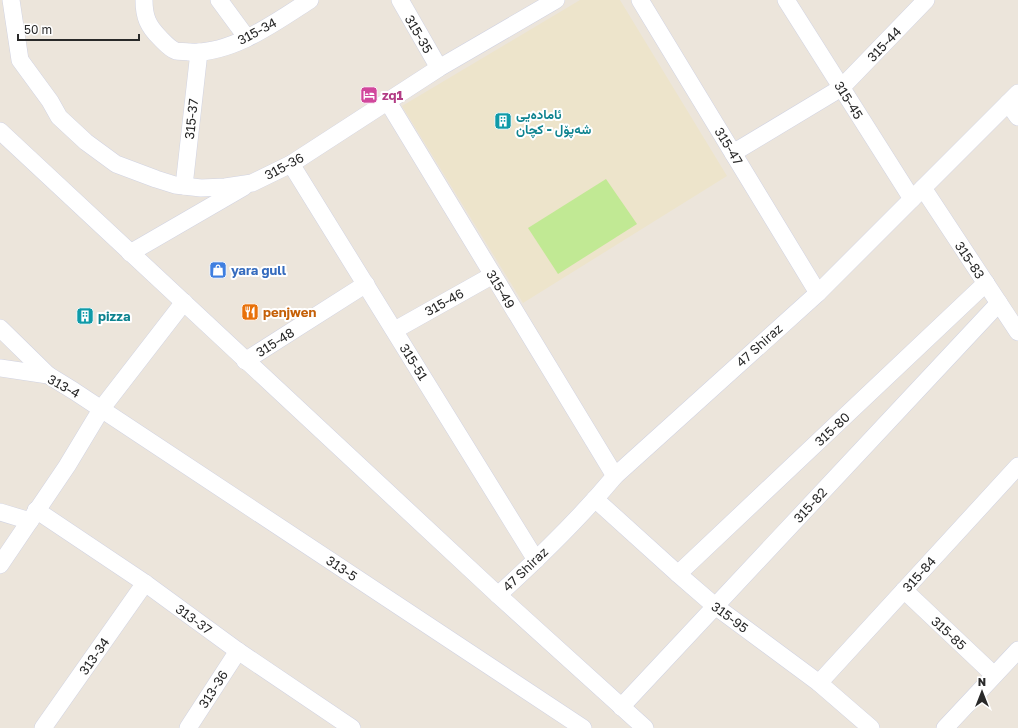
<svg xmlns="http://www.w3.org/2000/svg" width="1018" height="728" viewBox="0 0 1018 728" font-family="'Golos Text',Vazirmatn,sans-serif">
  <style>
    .education { fill: #ede4cb }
    .pitch { fill: #c1e994 }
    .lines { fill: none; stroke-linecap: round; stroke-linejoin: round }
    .minor-casing { stroke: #d1d3e2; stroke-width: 18 }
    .minor { stroke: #fff; stroke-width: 17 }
    .labels { text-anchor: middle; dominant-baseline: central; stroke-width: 4; stroke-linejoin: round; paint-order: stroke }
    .street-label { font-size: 13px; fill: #292929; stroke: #fff }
    .hotel-label { font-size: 13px; font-weight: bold; fill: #b23c85; stroke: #fff; text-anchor: start }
    .culture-label { font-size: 13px; font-weight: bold; fill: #0d838f; stroke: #fff; text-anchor: start }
    .shop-label { font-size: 13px; font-weight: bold; fill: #366cbe; stroke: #fff; text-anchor: start }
    .food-label { font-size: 13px; font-weight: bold; fill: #c56008; stroke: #fff; text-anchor: start }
  </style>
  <rect width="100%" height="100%" fill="#ece5db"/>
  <!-- education -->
  <polygon class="education" points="580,0 620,0 727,176 523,303 402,106"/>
  <!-- pitch -->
  <polygon class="pitch" points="606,179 637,224 558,274 528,228"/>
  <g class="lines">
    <defs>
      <g id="minor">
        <polyline points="11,0 20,60 50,101 59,117 86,142 116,164 156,179 175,185 201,188 225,187 252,183 291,164 439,68 556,0"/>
        <path d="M144,0C144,17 148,26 160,38C164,42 170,49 176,51C180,52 185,51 189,52C231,55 276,22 310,0"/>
        <polyline points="219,0 247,38"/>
        <polyline points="400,0 439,68"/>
        <polyline points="640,0 818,293"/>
        <polyline points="786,0 912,199"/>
        <polyline points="388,102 615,476"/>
        <polyline points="1008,103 1018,117"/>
        <polyline points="0,131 498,595 645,728"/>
        <polyline points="733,153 841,88 926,0"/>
        <polyline points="291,164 536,560"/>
        <polyline points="184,186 199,52"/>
        <polyline points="923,188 1018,332"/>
        <polyline points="130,253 244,187"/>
        <polyline points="0,328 48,375"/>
        <polyline points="395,330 493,275"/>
        <polyline points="245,361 366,284"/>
        <polyline points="0,368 48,375 74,391 583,728"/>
        <polyline points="595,499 678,574 715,606 819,683 871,728"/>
        <polyline points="36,510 145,583 238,651 352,728"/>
        <polyline points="0,512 30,521"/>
        <polyline points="0,565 67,466 102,408 184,302"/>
        <polyline points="678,574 986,283"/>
        <polyline points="904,590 994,675"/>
        <path d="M498,595C539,558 579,519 615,476L818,293L1018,93"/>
        <polyline points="819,683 1018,466"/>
        <polyline points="621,707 999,303"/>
        <polyline points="43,728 145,583"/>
        <polyline points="188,728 238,651"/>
        <polyline points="945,728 1018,650"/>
      </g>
    </defs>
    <!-- minor casing -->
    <use href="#minor" class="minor-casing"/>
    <!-- minor -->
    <use href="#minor" class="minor"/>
  </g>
  <!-- icons -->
  <defs>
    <symbol id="hotel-square" viewBox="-11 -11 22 22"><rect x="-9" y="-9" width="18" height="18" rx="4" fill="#d1479c" stroke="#fff"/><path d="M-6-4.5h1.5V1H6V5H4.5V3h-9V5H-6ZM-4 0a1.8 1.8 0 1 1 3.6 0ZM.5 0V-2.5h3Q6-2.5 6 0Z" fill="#fff"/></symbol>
    <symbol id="building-square" viewBox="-11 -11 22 22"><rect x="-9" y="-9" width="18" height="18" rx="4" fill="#0f9aa8" stroke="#fff"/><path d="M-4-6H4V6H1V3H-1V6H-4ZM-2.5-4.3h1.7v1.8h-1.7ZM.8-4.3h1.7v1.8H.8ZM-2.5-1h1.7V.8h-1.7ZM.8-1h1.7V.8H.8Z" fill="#fff"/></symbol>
    <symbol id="shop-square" viewBox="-11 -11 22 22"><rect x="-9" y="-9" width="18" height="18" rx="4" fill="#3f7fe0" stroke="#fff"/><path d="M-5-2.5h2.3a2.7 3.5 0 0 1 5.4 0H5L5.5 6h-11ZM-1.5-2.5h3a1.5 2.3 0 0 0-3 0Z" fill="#fff"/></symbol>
    <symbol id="restaurant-square" viewBox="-11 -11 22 22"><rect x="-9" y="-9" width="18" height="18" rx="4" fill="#e8710a" stroke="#fff"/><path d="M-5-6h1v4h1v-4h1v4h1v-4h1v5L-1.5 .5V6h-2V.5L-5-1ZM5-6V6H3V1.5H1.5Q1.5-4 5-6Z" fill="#fff"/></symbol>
  </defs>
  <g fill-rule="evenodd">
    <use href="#hotel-square" x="359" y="85" width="20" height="20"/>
    <use href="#building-square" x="493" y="111" width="20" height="20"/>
    <use href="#shop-square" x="208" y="260" width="20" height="20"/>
    <use href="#restaurant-square" x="240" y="302" width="20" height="20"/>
    <use href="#building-square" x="75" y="306" width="20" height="20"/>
  </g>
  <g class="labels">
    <!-- street labels -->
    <g class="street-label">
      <text transform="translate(257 31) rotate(-28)">315-34</text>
      <text transform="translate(419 34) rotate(60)">315-35</text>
      <text transform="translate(884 44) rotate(-46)">315-44</text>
      <text transform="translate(849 100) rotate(58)">315-45</text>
      <text transform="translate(191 119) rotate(-84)">315-37</text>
      <text transform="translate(729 146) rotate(59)">315-47</text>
      <text transform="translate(284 166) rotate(-28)">315-36</text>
      <text transform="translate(970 260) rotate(56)">315-83</text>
      <text transform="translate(501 289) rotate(59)">315-49</text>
      <text transform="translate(444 302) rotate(-29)">315-46</text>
      <text transform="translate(275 342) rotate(-32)">315-48</text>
      <text transform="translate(759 345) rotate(-42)">47 Shiraz</text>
      <text transform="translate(414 362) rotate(58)">315-51</text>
      <text transform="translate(64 386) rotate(29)">313-4</text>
      <text transform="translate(832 429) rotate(-43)">315-80</text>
      <text transform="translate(810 505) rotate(-47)">315-82</text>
      <text transform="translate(342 568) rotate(34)">313-5</text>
      <text transform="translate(525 569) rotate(-44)">47 Shiraz</text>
      <text transform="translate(919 574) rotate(-48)">315-84</text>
      <text transform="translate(730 617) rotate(37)">315-95</text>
      <text transform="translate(194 619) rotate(36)">313-37</text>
      <text transform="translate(949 633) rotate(43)">315-85</text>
      <text transform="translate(94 656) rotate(-55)">313-34</text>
      <text transform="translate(213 689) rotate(-57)">313-36</text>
    </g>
    <!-- hotel labels -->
    <g class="hotel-label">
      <text x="382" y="95">zq1</text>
    </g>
    <!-- culture labels -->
    <g class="culture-label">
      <text x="516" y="114">ئامادەیی<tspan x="516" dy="15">شەپۆل - کچان</tspan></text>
      <text x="98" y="316">pizza</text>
    </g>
    <!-- shop labels -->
    <g class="shop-label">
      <text x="231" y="270">yara gull</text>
    </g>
    <!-- food labels -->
    <g class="food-label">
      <text x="263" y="312">penjwen</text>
    </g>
  </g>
  <!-- north arrow -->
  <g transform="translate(982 692)" stroke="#ffffff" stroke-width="3" paint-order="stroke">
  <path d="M0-3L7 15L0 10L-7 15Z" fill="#292929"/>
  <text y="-6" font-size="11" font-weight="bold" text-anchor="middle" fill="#292929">N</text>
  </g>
  <!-- scale -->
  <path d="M18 34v6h121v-6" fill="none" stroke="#292929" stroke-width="2"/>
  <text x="24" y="34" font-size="12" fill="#292929" stroke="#ffffff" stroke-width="3" paint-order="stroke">50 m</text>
</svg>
